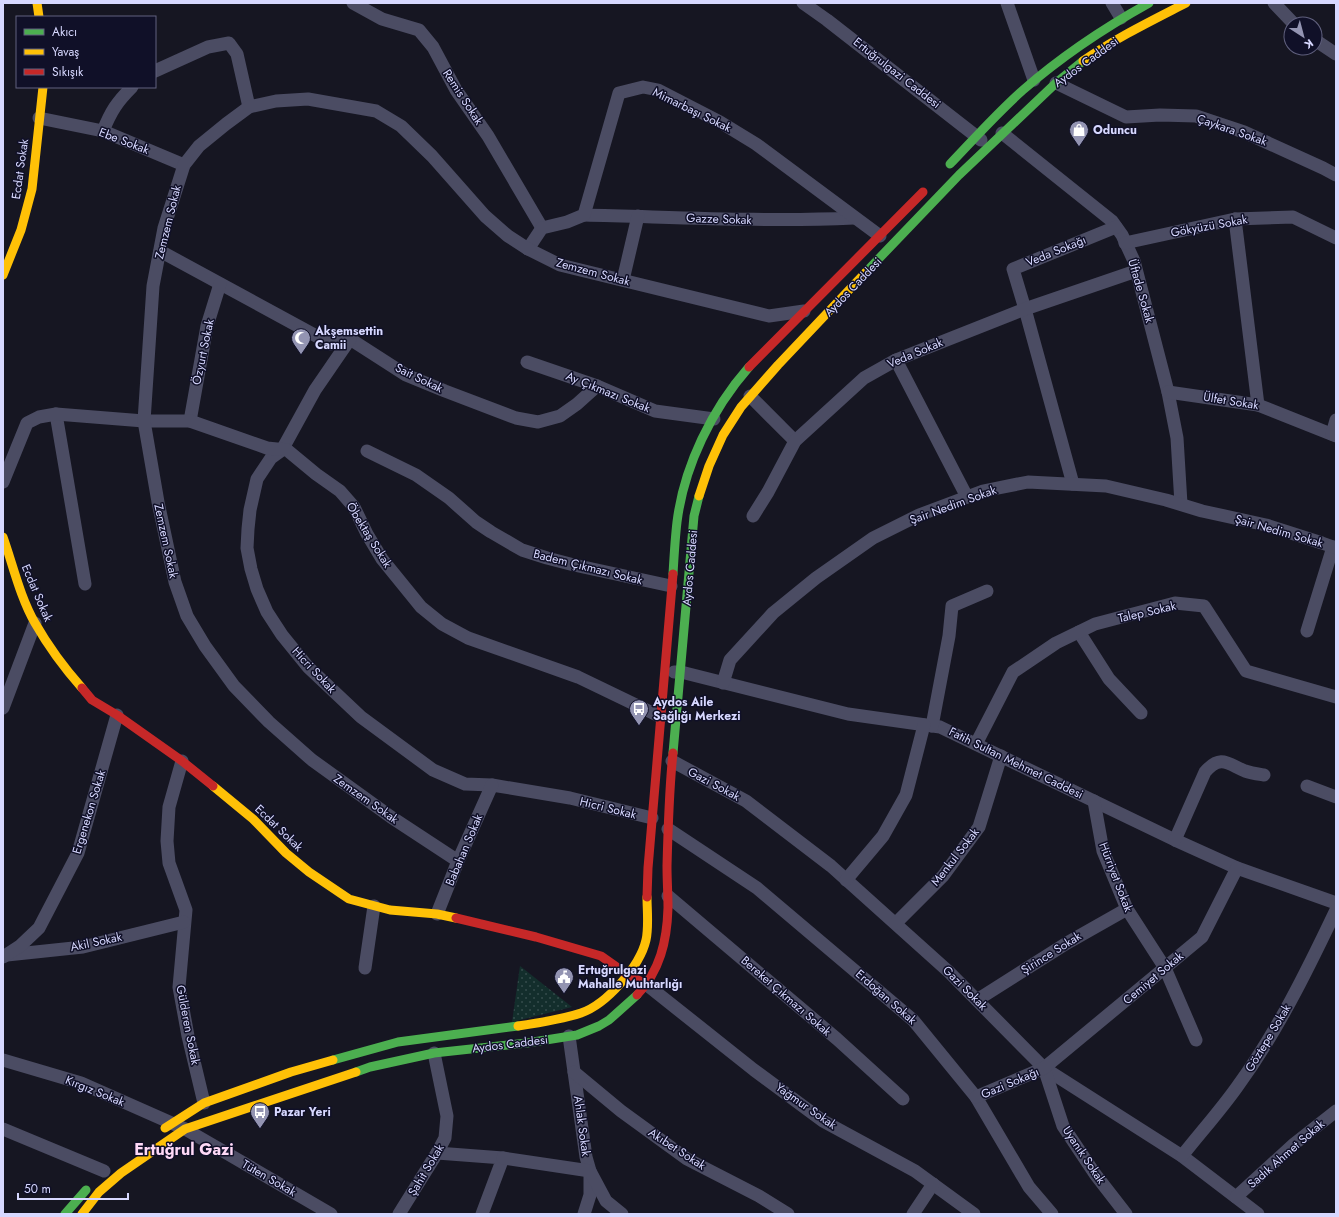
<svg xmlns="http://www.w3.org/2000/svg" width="1339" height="1217" viewBox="0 0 1339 1217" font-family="Jost,sans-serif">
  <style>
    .green { fill: url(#green-dots) }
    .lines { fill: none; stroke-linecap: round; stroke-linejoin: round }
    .street { stroke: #4b4c63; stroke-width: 13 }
    .fast { stroke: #4caf50; stroke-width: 9 }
    .slow { stroke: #ffc107; stroke-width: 9 }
    .jam { stroke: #c62828; stroke-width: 9 }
    .labels { text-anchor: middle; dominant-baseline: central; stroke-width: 3; stroke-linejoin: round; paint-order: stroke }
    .street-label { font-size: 12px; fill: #d7d8ff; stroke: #101028 }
    .poi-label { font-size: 12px; font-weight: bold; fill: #d7d8ff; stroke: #101028; text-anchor: start }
    .district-label { font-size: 16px; font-weight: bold; fill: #ffd9f7; stroke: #101028 }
  </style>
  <defs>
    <pattern id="green-dots" width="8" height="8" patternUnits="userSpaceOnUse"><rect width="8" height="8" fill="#132e2c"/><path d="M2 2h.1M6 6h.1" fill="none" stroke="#354c4c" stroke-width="1.8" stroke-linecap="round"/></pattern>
  </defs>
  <rect width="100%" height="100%" fill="#161622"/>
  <!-- green -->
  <polygon class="green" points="520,966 572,1007 512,1022"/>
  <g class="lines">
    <!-- street -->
    <g class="street">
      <polyline points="353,3 382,19 419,30 433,47 456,90 488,136 542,228"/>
      <polyline points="803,3 827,20 981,140"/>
      <polyline points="1007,3 1034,80"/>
      <polyline points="1112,3 1121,18"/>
      <polyline points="1274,3 1294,24"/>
      <polyline points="1315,40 1336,54"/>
      <polyline points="155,71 208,47 229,43 237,54 249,107"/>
      <polyline points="1056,83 1126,117 1160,115 1196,116 1244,132 1323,168 1336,175"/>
      <polyline points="39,118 103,131 184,165"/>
      <path d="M103,131C111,111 117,102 132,87"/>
      <polyline points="1002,133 1112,221 1122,235 1134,261 1168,392 1177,438 1181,504"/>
      <path d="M584,215C675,217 764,222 854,218"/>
      <polyline points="1235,219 1258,405"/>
      <polyline points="1125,243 1235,219 1293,217 1336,238"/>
      <polyline points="528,249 542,228 567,222 584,215 619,93 643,87 658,90 720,122 756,144 880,236"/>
      <polyline points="160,251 331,344 339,340 350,339 406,375 445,391 516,418 538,422 560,416 577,404 597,386"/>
      <polyline points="623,280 638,216"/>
      <polyline points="350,339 315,390 282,450 271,458 257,479 250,510 248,529 247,548 251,569 257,589 267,612 282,635 308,667 361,717 433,770 465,784 492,785 570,798 652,818"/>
      <polyline points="896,360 967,497"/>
      <polyline points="527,362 597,386 655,411 714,419"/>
      <polyline points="1168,392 1258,405 1336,436"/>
      <polyline points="750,396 795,441"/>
      <polyline points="56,414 85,584"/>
      <polyline points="190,421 207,326 220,284"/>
      <polyline points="1332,434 1336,420"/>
      <polyline points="367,451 416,475 449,498 476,522 491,532 522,550 547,558 574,565 671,586"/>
      <polyline points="3,482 27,423 39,417 56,414 144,421 190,421 267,448 287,450 316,474 340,491 354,507 367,534 382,559 421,607 442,624 468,638 578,677 661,717"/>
      <polyline points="1073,484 1025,309 1013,269 1116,227"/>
      <polyline points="753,516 768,492 795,441 864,378 896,360 1025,309 1136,271"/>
      <polyline points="1307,631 1333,547"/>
      <polyline points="1079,632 1109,679 1141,713"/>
      <polyline points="674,672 681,672 848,714 940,727 1175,840 1237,868 1336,903"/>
      <polyline points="723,683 730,660 773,613 816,578 873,538 919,515 983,491 1028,482 1106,486 1166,500 1202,511 1266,525 1322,543 1336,548"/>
      <polyline points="3,708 35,623"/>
      <polyline points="932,726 949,636 952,606 987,591"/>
      <polyline points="976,744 1013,672 1056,643 1095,624 1175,603 1204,606 1246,671 1336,697"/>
      <polyline points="182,761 169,807 167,841 169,863 186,910 179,987 188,1036 204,1103"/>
      <polyline points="672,761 746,801 831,866 949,972 1044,1068 1182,1156 1258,1214"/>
      <polyline points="1307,786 1336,797"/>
      <polyline points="1094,801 1103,851 1127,909 1165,968 1196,1040"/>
      <polyline points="668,829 757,888 913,1020 976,1097 1029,1187 1052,1214"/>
      <path d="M1175,840L1205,772C1221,754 1228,764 1245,771C1251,773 1258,774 1264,775"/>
      <polyline points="458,861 391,817 312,760 269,722 234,686 205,646 187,616 175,582 158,502 144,421 153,286 164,228 184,165 199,146 226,124 249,107 276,101 308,99 376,111 401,126 432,156 485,216 508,236 528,249 560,265 769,316 804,311"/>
      <polyline points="846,880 883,836 906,795 924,725"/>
      <polyline points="668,896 837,1039 903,1099"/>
      <polyline points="437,914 458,861 492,785"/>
      <polyline points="896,923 943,876 979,827 1001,756"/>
      <polyline points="7,955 83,947 184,922"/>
      <polyline points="3,957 20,946 39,928 78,853 117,715"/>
      <polyline points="365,968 374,906"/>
      <polyline points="647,985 754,1070 823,1121 915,1171 974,1214"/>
      <polyline points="977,1000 1067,943 1127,909"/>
      <polyline points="569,1036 586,1157 590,1171 590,1195 584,1214"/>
      <polyline points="3,1060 81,1083 185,1129 331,1214"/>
      <polyline points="1044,1068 1063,1126 1095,1174 1126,1214"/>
      <polyline points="574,1072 621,1111 687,1159 759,1196 788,1214"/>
      <polyline points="976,1097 1044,1068 1202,937 1237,868"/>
      <polyline points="3,1129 104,1171"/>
      <polyline points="437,1153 503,1158 482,1214"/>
      <path d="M1182,1156C1200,1133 1220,1111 1237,1087C1277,1032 1307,971 1336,910"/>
      <polyline points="503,1158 590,1171 606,1201 622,1214"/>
      <polyline points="1236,1197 1294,1144 1336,1111"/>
      <polyline points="399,1214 437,1153 445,1138 447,1116 434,1053"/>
      <polyline points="913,1214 933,1184"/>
    </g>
    <!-- fast -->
    <g class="fast">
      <path d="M950,164C974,139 997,113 1023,90C1062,56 1104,28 1149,3"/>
      <polyline points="866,272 959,175 1056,83 1083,61"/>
      <path d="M673,574C674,557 675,539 677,522C684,466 712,409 749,367"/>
      <polyline points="673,753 694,516 699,496"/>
      <polyline points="333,1060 398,1042 518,1026"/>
      <polyline points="356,1072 370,1067 434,1053 527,1043 577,1035 599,1026 609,1020 637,995"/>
      <polyline points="65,1214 86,1190"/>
    </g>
    <!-- slow -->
    <g class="slow">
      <polyline points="37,3 39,17"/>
      <path d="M1083,61C1116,38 1151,21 1186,3"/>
      <polyline points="3,275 21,230 32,189 43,87"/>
      <polyline points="699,496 709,466 723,435 741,407 778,365 866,272"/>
      <path d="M3,537C13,565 20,597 35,623C47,644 66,670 82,688"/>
      <polyline points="213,786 253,819 286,853 309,872 349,899 390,910 437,914 456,918"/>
      <path d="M518,1026C538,1023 563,1019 581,1013C607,1004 640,966 646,940C649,927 647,910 647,897"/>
      <polyline points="165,1128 204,1103 291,1072 333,1060"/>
      <polyline points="82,1214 99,1192 121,1173 185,1129 356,1072"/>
    </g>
    <!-- jam -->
    <g class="jam">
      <polyline points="749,367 923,192"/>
      <polyline points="82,688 92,700 117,715 182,761 213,786"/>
      <polyline points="647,897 648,868 673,574"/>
      <polyline points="456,918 536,937 601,956 628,975 642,982"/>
      <path d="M637,995C660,971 667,941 668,908C668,894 667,880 667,866C668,828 669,790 673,753"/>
    </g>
  </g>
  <!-- icons -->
  <defs>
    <symbol id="shop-pin" viewBox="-11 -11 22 30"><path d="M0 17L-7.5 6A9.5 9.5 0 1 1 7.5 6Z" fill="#9394b2" stroke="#101028"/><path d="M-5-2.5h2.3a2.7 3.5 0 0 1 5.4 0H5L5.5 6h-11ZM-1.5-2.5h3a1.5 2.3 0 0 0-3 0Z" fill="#fff"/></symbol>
    <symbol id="mosque-pin" viewBox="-11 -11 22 30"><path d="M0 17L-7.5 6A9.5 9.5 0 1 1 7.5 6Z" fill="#9394b2" stroke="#101028"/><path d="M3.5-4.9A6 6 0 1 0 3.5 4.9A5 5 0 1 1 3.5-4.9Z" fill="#fff"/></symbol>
    <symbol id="bus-pin" viewBox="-11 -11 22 30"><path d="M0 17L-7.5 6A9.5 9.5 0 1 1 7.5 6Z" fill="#9394b2" stroke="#101028"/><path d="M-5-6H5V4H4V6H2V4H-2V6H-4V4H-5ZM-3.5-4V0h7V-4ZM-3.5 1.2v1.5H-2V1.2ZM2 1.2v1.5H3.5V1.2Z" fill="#fff"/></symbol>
    <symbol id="civic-pin" viewBox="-11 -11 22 30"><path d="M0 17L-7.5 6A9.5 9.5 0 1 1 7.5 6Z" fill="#9394b2" stroke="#101028"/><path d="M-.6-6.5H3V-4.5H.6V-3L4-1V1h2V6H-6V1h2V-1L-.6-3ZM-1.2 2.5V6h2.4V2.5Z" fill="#fff"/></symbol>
  </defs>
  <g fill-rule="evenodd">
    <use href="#shop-pin" x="1068" y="119" width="22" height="30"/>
    <use href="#mosque-pin" x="290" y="327" width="22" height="30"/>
    <use href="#bus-pin" x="628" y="698" width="22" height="30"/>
    <use href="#civic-pin" x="553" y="966" width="22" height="30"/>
    <use href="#bus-pin" x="249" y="1101" width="22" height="30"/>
  </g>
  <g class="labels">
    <!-- street labels -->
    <g class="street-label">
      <text transform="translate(1086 62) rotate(-36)">Aydos Caddesi</text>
      <text transform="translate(897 73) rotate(38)">Ertuğrulgazi Caddesi</text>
      <text transform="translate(463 97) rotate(57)">Remis Sokak</text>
      <text transform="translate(692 110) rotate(26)">Mimarbaşı Sokak</text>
      <text transform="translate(1232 130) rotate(19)">Çaykara Sokak</text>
      <text transform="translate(124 141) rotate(21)">Ebe Sokak</text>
      <text transform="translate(20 169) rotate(-82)">Ecdat Sokak</text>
      <text transform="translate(719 219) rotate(2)">Gazze Sokak</text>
      <text transform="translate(168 222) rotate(-76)">Zemzem Sokak</text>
      <text transform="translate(1209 226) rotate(-10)">Gökyüzü Sokak</text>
      <text transform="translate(1056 251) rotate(-22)">Veda Sokağı</text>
      <text transform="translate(593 272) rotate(15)">Zemzem Sokak</text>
      <text transform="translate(853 287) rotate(-46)">Aydos Caddesi</text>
      <text transform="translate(1141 291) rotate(74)">Üftade Sokak</text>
      <text transform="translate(203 352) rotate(-78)">Özyurt Sokak</text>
      <text transform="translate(915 353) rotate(-23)">Veda Sokak</text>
      <text transform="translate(419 378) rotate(26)">Sait Sokak</text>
      <text transform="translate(608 392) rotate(22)">Ay Çıkmazı Sokak</text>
      <text transform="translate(1231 401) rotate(9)">Ülfet Sokak</text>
      <text transform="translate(953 505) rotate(-20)">Şair Nedim Sokak</text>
      <text transform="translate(1279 531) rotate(16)">Şair Nedim Sokak</text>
      <text transform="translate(369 535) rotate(58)">Öbektaş Sokak</text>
      <text transform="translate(166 541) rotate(78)">Zemzem Sokak</text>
      <text transform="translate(588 567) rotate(14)">Badem Çıkmazı Sokak</text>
      <text transform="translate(690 568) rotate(-85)">Aydos Caddesi</text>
      <text transform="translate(37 593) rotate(67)">Ecdat Sokak</text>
      <text transform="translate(1147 612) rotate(-13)">Talep Sokak</text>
      <text transform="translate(314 670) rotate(47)">Hicri Sokak</text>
      <text transform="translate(1016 763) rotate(26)">Fatih Sultan Mehmet Caddesi</text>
      <text transform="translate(714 784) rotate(28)">Gazi Sokak</text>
      <text transform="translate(366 799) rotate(35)">Zemzem Sokak</text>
      <text transform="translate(608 808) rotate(14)">Hicri Sokak</text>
      <text transform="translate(89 812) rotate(-73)">Ergenekon Sokak</text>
      <text transform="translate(279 828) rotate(44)">Ecdat Sokak</text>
      <text transform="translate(464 850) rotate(-67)">Babahan Sokak</text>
      <text transform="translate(955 857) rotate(-52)">Menkul Sokak</text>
      <text transform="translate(1116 877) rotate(69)">Hürriyet Sokak</text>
      <text transform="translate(96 942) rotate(-12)">Akil Sokak</text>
      <text transform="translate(1051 953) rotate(-32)">Şirince Sokak</text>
      <text transform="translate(1153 978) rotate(-40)">Cemiyet Sokak</text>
      <text transform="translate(965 988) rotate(45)">Gazi Sokak</text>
      <text transform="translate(786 996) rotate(41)">Bereket Çıkmazı Sokak</text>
      <text transform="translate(886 997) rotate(41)">Erdoğan Sokak</text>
      <text transform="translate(188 1025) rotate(79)">Gülderen Sokak</text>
      <text transform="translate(1268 1038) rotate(-59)">Göztepe Sokak</text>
      <text transform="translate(510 1044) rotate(-7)">Aydos Caddesi</text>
      <text transform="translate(1010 1083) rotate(-23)">Gazi Sokağı</text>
      <text transform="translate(95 1091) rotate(22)">Kırgız Sokak</text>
      <text transform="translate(806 1106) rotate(35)">Yağmur Sokak</text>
      <text transform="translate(582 1126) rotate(82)">Ahlak Sokak</text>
      <text transform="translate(677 1149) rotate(33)">Akıbet Sokak</text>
      <text transform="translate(1286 1154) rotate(-41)">Sadık Ahmet Sokak</text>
      <text transform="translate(1084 1155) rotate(56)">Uyanık Sokak</text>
      <text transform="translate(426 1170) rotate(-59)">Şahit Sokak</text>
      <text transform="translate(269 1178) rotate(30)">Tüten Sokak</text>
    </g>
    <!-- poi labels -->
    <g class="poi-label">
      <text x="1093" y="130">Oduncu</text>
      <text x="315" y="331">Akşemsettin<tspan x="315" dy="14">Camii</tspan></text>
      <text x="653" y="702">Aydos Aile<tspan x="653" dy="14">Sağlığı Merkezi</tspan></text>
      <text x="578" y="970">Ertuğrulgazi<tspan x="578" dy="14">Mahalle Muhtarlığı</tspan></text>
      <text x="274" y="1112">Pazar Yeri</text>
    </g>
    <!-- district labels -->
    <g class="district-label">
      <text x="184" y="1149">Ertuğrul Gazi</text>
    </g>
  </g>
  <!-- border -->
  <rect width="1339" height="1217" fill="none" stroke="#d7d8ff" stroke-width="8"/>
  <!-- legend -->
  <rect x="16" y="16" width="140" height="72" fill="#101028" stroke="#60607e"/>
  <rect x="24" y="29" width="20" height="6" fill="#4caf50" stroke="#60607e"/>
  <text x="52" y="36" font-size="12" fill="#d7d8ff">Akıcı</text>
  <rect x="24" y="49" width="20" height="6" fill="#ffc107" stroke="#60607e"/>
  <text x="52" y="56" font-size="12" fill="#d7d8ff">Yavaş</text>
  <rect x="24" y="69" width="20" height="6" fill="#c62828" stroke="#60607e"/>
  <text x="52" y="76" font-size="12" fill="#d7d8ff">Sıkışık</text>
  <!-- north arrow -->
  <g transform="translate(1303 36) rotate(144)"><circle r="19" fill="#101028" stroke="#60607e"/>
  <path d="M0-3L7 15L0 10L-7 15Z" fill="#9394b2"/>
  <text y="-6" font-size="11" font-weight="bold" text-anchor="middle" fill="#d7d8ff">K</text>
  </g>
  <!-- scale -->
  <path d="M18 1193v6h110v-6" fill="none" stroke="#d7d8ff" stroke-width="2"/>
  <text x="24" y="1193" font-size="12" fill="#d7d8ff" stroke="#101028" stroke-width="3" paint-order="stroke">50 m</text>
</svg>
